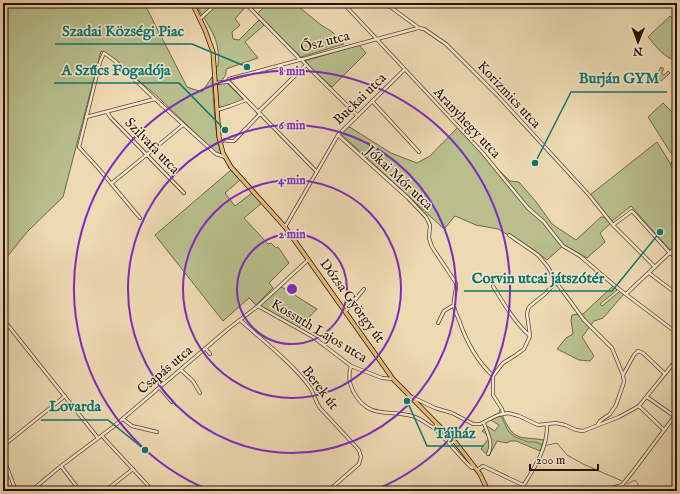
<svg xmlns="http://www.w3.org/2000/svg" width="680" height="494" viewBox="0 0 680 494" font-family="'IM FELL English',serif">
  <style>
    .green { fill: #b8bf8c; stroke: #6f6848 }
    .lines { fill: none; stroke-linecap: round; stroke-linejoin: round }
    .stream { stroke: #6d766f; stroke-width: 1 }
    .minor-casing { stroke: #584430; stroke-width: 4 }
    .major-casing { stroke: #261204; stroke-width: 5 }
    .minor { stroke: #f3e6cd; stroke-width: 2.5 }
    .major { stroke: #e6bc79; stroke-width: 3.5 }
    .ring { fill: none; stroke: #7b2cbf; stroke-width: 2 }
    .labels { text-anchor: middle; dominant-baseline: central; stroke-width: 3; stroke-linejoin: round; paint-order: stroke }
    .street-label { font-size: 14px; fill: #261204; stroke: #f3e6cd }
    .centre { fill: #7b2cbf; stroke: #f3e6cd; stroke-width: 2 }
    .ring-label { font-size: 12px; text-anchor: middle; font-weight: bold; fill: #7b2cbf; stroke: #f3e6cd; stroke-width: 3; stroke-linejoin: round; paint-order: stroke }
    .leader { fill: none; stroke: #0f766e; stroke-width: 1.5 }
    .callout-dot { fill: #0f766e; stroke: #f3e6cd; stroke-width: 1.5 }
    .callout-label { font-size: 15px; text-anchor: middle; font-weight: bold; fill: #0f766e; stroke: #f3e6cd; stroke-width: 3; stroke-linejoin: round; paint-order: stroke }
  </style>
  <rect width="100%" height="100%" fill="#edd9b2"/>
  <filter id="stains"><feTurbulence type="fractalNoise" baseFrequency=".005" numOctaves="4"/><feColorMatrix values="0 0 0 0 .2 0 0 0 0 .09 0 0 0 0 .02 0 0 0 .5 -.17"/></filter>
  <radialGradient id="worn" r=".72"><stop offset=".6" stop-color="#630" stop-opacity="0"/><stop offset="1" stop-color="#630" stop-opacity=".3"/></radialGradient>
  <!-- green -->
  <g class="green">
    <path d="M3,3H144L187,87L202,92L212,77C214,103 214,130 221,154L216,153L157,96L115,61L101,51L63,197L27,232L3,262Z"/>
    <path d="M195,3H243L246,6L235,19L240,25L232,32L233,39L239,40L259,20L264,25L245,42L258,58L226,69C227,74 224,79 220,82L217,81L215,67L218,66C221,37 208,27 195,3Z"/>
    <polygon points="268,3 294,3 321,25 331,31 344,44 301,57 257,14"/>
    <path d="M670,16L677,23V59L676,60C665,59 655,45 648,37Z"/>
    <polygon points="359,45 366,53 332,87 310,67 305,61"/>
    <polygon points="661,67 664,69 662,72 662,74 664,75 668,71 670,73 660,82 654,77 657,75 654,72 658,72"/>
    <polygon points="227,83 242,98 243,100 219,109 217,86 219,84"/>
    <polygon points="663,103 677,117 677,155 674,158 648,117"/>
    <polygon points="348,126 391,153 417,163 430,156 459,126 482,154 510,181 519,182 537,203 552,224 576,240 601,217 607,217 611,223 600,233 605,242 587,258 564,245 547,260 534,250 498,229 476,225 455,216 444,229 341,134"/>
    <polygon points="657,142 670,163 677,180 677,244 670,250 631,206 612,221 590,195"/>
    <polygon points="231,170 240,180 225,193 235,206 252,193 262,203 244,218 268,244 271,243 276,248 278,247 289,263 269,283 273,288 256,305 249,298 223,321 155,235"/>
    <polygon points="280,286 317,309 299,328 259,306"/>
    <polygon points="613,286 617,290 600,304 602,306 620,291 624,294 603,318 594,321 582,337 594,356 590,361 579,360 557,349 566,338 573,334 571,320 572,315 583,314"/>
    <path d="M502,415C515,442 517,436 544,440L540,451L516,441H510L507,443L497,441L489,456L481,449L489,438L488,436L482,431L487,426L495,431L499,425L491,420Z"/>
  </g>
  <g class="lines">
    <!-- stream -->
    <g class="stream">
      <polyline points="499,413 500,409"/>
      <polyline points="501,416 508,431 515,437 528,442 536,442 543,446 557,443 567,455 583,464 622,481"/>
      <polyline points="627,484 635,480 638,484 638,491"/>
    </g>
    <defs>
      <g id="minor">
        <polyline points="245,3 297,56 299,59"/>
        <polyline points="343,3 482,152 518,196 528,208 544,222 554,235 563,246 580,256 615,286 677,333"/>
        <polyline points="385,3 419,28 424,29 446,44 497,95 589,195 613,225 655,267"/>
        <polyline points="200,19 217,3"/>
        <polyline points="301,59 311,70 357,115"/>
        <polyline points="229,82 316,171"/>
        <polyline points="215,83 227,82 229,79 418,28"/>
        <polyline points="372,101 419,152"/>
        <polyline points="217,110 230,106 246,100"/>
        <polyline points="107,112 111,118 184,193"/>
        <polyline points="258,112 306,65"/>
        <polyline points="86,117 155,99"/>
        <path d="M338,135L408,198L426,217L430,225L429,238L432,247L456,283C457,291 453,297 454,305C454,310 457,315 459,320C466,341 476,360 493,376V395L502,409L503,413"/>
        <polyline points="221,142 225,140 229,141 234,141 260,114"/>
        <polyline points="677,159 673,163 677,173"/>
        <polyline points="112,183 183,125"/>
        <polyline points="140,218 99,169 79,147 100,62 104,53 115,61 155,99 216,154 225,157"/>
        <polyline points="613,225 632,211 670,253 677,258"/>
        <polyline points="285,227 338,135 404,70"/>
        <polyline points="509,235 538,255 548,267 556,282 584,320 612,348 623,375 624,382 616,405 610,414 600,421 598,424"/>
        <polyline points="649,273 677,294"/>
        <path d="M493,286C504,304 515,323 530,336"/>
        <polyline points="626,294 677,246"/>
        <polyline points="258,306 313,337 351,366 382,378 393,379"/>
        <polyline points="346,311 364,289"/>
        <polyline points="3,319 98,438"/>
        <path d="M240,320C262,340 291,362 309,386C314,392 315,401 320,408L359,450L361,457L359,464L328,491"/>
        <polyline points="438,323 444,311 454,305"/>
        <polyline points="206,349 210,354"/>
        <path d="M351,366C348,376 349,383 354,393C370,420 388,409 412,416C421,418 426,424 434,428L437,424"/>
        <polyline points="181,370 193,381 200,393"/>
        <polyline points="623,375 634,355 638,351 643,353 665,374"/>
        <polyline points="493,376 503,363 516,355 524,349 530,336 527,314 528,309 530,306 545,294 556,282"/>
        <polyline points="160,388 172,402"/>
        <polyline points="412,397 435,408 452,413 473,424 480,424 498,415 508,413 519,416 538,425 556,423 565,425 576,430 583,431 619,417 639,406 677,359"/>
        <polyline points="647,397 677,418"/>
        <polyline points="639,406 664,430"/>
        <polyline points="123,419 132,426 157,432"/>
        <path d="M484,423C487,433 494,443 488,454"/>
        <path d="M434,428C448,440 458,456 472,468L474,467"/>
        <polyline points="102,436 153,491"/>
        <polyline points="3,446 65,396"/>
        <polyline points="3,457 16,491"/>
        <polyline points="61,466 80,491"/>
        <polyline points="477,470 483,466 523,485"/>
        <polyline points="333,487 338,491"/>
        <polyline points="31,491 61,466 113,427 228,329 258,306 308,260"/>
        <polyline points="105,491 133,469"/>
        <path d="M520,491C533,470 548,449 547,424"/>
        <polyline points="609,491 612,488 622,485 631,474 677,413"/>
      </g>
      <polyline id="major" points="192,3 205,30 213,52 219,137 223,153 231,167 285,227 393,379 456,443 480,474 488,491"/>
    </defs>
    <!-- minor casing -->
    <use href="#minor" class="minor-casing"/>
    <!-- major casing -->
    <use href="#major" class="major-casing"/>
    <!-- minor -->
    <use href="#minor" class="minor"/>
    <!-- major -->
    <use href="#major" class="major"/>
  </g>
  <!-- distance rings -->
  <g class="ring">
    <circle cx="292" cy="289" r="55"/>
    <circle cx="292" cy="289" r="109"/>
    <circle cx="292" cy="289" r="164"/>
    <path d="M209 490A218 218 0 1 1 375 490"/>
  </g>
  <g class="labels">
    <!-- street labels -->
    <g class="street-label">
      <text transform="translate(325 42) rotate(-15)">Ősz utca</text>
      <text transform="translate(509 95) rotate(47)">Korizmics utca</text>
      <text transform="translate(360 99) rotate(-44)">Buckai utca</text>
      <text transform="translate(467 123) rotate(47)">Aranyhegy utca</text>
      <text transform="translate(152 146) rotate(46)">Szilvafa utca</text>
      <text transform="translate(399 178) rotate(43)">Jókai Mór utca</text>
      <text transform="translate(352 301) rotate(54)">Dózsa György út</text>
      <text transform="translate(319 331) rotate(31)">Kossuth Lajos utca</text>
      <text transform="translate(165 370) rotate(-40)">Csapás utca</text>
      <text transform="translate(320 388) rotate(53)">Berek út</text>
    </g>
  </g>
  <circle cx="292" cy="289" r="6" class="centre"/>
  <g class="ring-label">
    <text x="292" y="75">8 min</text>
    <text x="292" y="129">6 min</text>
    <text x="292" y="184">4 min</text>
    <text x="292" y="238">2 min</text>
  </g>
  <!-- callouts -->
  <path class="leader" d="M247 67L192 44H55M225 130L179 83H54M535 163L571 92H667M660 232L612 291H464M145 450L108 420H41M407 401L427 446H484"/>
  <g class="callout-dot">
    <circle cx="247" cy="67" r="4"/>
    <circle cx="225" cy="130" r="4"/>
    <circle cx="535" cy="163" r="4"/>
    <circle cx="660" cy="232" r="4"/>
    <circle cx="145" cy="450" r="4"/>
    <circle cx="407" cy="401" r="4"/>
  </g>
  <g class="callout-label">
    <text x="123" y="36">Szadai Községi Piac</text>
    <text x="116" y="75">A Szűcs Fogadója</text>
    <text x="619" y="83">Burján GYM</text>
    <text x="538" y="283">Corvin utcai játszótér</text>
    <text x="75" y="411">Lovarda</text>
    <text x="455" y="438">Tájház</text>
  </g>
  <!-- margin -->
  <rect width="680" height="494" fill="none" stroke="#edd9b2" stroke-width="16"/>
  <rect x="4" y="4" width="672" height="486" fill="none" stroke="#261204" stroke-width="2"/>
  <rect x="8" y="8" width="664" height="478" fill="none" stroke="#261204"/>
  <!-- north arrow -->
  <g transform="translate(638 42) rotate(181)" stroke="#f3e6cd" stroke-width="3" paint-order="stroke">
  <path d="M0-3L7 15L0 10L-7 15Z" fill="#261204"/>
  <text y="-6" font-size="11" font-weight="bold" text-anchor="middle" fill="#261204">N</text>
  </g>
  <!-- scale -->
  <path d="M530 464v6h68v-6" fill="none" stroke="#261204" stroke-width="2"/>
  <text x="536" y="464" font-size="12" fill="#261204" stroke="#f3e6cd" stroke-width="3" paint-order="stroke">200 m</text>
  <rect width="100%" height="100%" filter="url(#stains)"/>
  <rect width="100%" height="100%" fill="url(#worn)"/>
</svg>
